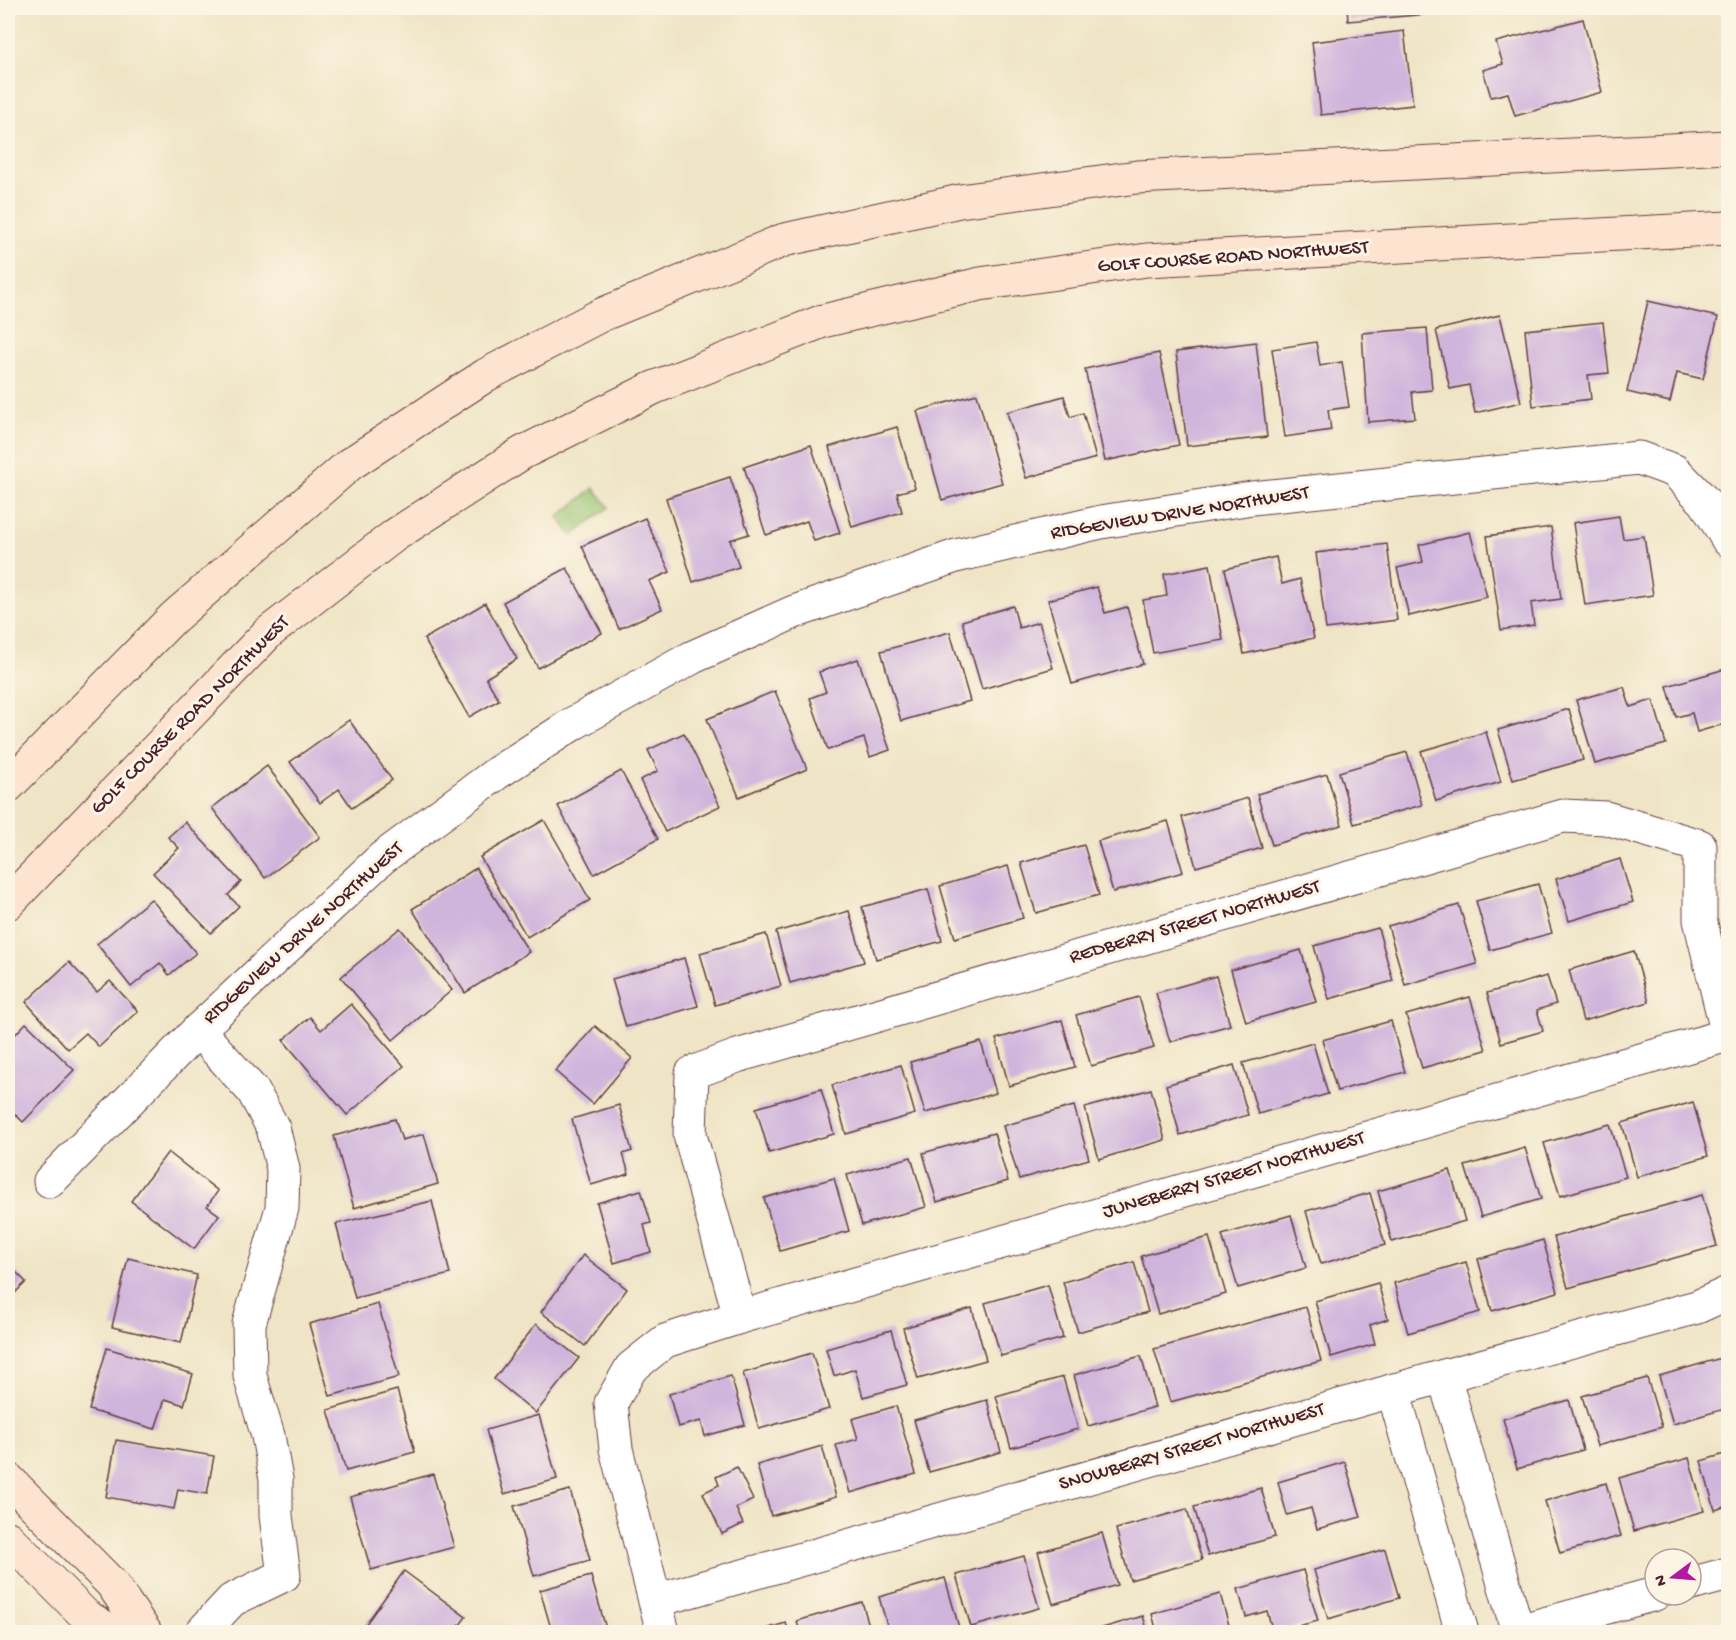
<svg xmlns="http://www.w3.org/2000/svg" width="1736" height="1640" viewBox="0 0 1736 1640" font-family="'Gochi Hand',sans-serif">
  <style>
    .green { fill: #98c26f; stroke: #71704d; stroke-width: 1.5 }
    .building { fill: #cfb4dc }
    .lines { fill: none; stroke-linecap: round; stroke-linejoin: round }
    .street-casing { stroke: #633d42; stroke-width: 35 }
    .secondary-casing { stroke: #633d42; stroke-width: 35 }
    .street { stroke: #fff; stroke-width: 33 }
    .secondary { stroke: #fde4d0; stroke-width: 33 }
    .labels { text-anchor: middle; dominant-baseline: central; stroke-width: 6; stroke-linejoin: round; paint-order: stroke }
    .street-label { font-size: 20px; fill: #4a1f2b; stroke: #fcf5e5 }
  </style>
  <rect width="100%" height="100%" fill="#fcf5e5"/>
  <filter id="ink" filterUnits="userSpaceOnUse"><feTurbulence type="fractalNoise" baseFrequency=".0167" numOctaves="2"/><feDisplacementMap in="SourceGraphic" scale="12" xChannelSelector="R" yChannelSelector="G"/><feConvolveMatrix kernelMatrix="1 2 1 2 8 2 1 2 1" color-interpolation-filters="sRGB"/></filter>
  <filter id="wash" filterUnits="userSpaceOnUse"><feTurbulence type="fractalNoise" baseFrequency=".008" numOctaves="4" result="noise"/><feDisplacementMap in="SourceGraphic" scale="24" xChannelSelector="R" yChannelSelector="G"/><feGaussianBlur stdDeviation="1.35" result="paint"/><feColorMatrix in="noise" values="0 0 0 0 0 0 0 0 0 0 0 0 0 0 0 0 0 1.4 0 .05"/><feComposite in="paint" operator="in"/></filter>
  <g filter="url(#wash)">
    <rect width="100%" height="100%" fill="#efe4c5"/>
    <!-- green -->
    <polygon class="green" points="594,488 609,507 572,536 558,517"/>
    <g id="blocks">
      <!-- building -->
      <g class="building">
        <polygon points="1347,8 1428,8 1429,14 1348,21"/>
        <polygon points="1583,19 1602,92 1515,116 1508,93 1491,97 1483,70 1503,64 1496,42"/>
        <polygon points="1404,31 1413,105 1321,115 1312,42"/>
        <polygon points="1648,301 1718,317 1703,379 1677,373 1670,402 1627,392"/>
        <polygon points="1500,315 1521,402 1475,413 1469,385 1450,389 1436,330"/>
        <polygon points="1603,322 1609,373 1588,375 1591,399 1533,406 1525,330"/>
        <polygon points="1427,328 1432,390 1412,392 1415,418 1368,422 1362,333"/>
        <polygon points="1256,342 1267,437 1187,446 1176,352"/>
        <polygon points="1316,342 1320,366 1342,362 1349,407 1328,410 1331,430 1285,437 1272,349"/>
        <polygon points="1159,353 1179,445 1105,461 1085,369"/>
        <polygon points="977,394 1002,483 942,500 917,411"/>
        <polygon points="1064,396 1070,417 1083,413 1096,458 1026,478 1007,412"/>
        <polygon points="897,427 915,488 897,493 902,512 852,527 829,447"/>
        <polygon points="811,445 840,533 814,541 807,521 766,535 744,467"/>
        <polygon points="730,477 749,534 730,540 739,567 693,582 666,498"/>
        <polygon points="1619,516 1623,539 1644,536 1653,595 1585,605 1573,523"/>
        <polygon points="645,518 670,572 649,581 662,609 619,629 582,546"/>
        <polygon points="1551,527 1561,599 1531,603 1534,625 1501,630 1487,536"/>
        <polygon points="1470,532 1487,597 1409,616 1397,568 1423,562 1419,545"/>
        <polygon points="1387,544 1397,620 1326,629 1316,553"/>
        <polygon points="1276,557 1282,584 1300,579 1314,638 1244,654 1225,569"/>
        <polygon points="1210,565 1223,640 1153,653 1143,600 1167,596 1164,574"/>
        <polygon points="567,568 602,633 538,668 503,602"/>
        <polygon points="1097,587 1105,613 1127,607 1143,664 1072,684 1048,600"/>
        <polygon points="485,603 517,659 486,678 499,700 469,717 424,639"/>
        <polygon points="1013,606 1019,628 1039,622 1053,668 982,689 962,621"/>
        <polygon points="950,632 970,701 901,721 881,651"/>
        <polygon points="858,659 890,750 870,757 864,738 828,750 810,698 826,692 819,672"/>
        <polygon points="1725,669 1728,682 1728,723 1697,732 1692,713 1676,717 1667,686"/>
        <polygon points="1624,687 1630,707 1653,700 1666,744 1595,764 1576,700"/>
        <polygon points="775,691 807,769 739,797 707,719"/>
        <polygon points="1569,709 1583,760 1513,780 1498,730"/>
        <polygon points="349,720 392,780 352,808 339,789 320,803 290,762"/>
        <polygon points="1486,732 1501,782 1436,801 1421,751"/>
        <polygon points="684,733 720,806 665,832 640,780 658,771 648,750"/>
        <polygon points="1407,752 1422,805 1354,824 1339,772"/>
        <polygon points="267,766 320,837 265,878 212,808"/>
        <polygon points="621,771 658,839 594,874 558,806"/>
        <polygon points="1327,774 1342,825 1272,845 1257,794"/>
        <polygon points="1248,798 1262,848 1196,867 1182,817"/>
        <polygon points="544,820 590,900 527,937 480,857"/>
        <polygon points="1168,821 1183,872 1113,892 1098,841"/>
        <polygon points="185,822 241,882 228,895 239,906 211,933 153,873 179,848 168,837"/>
        <polygon points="1084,845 1099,895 1036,913 1021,863"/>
        <polygon points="1620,859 1633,902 1569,921 1556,879"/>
        <polygon points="1008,866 1023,918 955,938 940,886"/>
        <polygon points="476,868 529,952 465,993 412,909"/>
        <polygon points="1538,884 1552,933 1490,950 1476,901"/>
        <polygon points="928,889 942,941 876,959 862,907"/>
        <polygon points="151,899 196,953 169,975 160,963 131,987 97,944"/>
        <polygon points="1459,905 1477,964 1405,985 1388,926"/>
        <polygon points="849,911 864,962 790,983 776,932"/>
        <polygon points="400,928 452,990 393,1040 341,977"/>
        <polygon points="1378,928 1393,981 1329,999 1314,946"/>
        <polygon points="766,934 781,986 715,1005 700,953"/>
        <polygon points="1301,950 1316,1002 1246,1022 1231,970"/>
        <polygon points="1634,951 1649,1002 1583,1021 1569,970"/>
        <polygon points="684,958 698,1006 626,1027 612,979"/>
        <polygon points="69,962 97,992 110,981 138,1011 99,1047 86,1033 68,1049 26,1002"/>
        <polygon points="1216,976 1230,1025 1170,1042 1156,993"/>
        <polygon points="1547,976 1556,1004 1537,1010 1543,1031 1501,1043 1487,993"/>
        <polygon points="1139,997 1154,1048 1091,1066 1076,1015"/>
        <polygon points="1470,997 1486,1050 1422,1068 1406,1015"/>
        <polygon points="351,1004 404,1066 347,1115 283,1040 310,1017 321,1030"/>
        <polygon points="1062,1020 1075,1067 1009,1086 996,1039"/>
        <polygon points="1391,1021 1405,1072 1337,1091 1322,1040"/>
        <polygon points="26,1023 74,1070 23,1122 8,1107 8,1042"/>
        <polygon points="595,1026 632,1058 593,1104 555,1071"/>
        <polygon points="981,1042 996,1093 925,1113 910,1062"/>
        <polygon points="1313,1043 1328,1094 1258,1114 1243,1063"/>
        <polygon points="901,1065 915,1114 846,1134 832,1085"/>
        <polygon points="1234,1065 1248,1115 1180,1135 1166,1085"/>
        <polygon points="821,1089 834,1134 769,1153 756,1108"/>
        <polygon points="1151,1089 1165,1140 1099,1159 1085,1108"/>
        <polygon points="1693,1102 1708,1156 1637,1177 1622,1123"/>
        <polygon points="619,1105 632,1151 623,1154 629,1174 591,1185 572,1119"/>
        <polygon points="1074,1106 1089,1159 1019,1179 1003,1126"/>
        <polygon points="395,1119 402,1140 424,1134 438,1184 354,1208 334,1136"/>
        <polygon points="1610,1124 1626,1177 1560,1196 1544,1143"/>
        <polygon points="994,1133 1008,1181 937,1202 923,1153"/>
        <polygon points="1525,1148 1541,1199 1481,1217 1465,1166"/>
        <polygon points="168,1152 218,1191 207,1206 219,1215 194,1249 131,1201"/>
        <polygon points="911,1157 926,1207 862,1225 847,1175"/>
        <polygon points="1450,1170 1465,1221 1392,1242 1378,1191"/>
        <polygon points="834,1178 849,1231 780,1251 764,1198"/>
        <polygon points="641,1190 651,1223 644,1225 651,1252 614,1263 597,1203"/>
        <polygon points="1370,1193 1385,1245 1321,1264 1306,1211"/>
        <polygon points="1702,1195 1717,1246 1568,1288 1554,1237"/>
        <polygon points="432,1201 450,1274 355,1298 336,1224"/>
        <polygon points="1291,1215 1306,1268 1238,1288 1222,1235"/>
        <polygon points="1209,1237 1226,1294 1158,1314 1141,1256"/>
        <polygon points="1543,1240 1558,1292 1492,1311 1478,1259"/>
        <polygon points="583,1255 627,1289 585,1346 541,1312"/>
        <polygon points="128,1258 197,1275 181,1343 112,1327"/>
        <polygon points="1134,1262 1148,1312 1078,1332 1063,1282"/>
        <polygon points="1466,1262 1480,1312 1408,1333 1394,1283"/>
        <polygon points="8,1264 26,1282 8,1300"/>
        <polygon points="1378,1283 1388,1319 1370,1325 1375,1344 1331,1357 1315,1301"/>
        <polygon points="1048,1285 1063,1338 1001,1356 985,1303"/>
        <polygon points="378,1304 399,1377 330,1396 309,1324"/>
        <polygon points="1306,1307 1321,1361 1170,1402 1154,1349"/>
        <polygon points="972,1308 986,1360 918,1379 903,1328"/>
        <polygon points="536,1324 579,1358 536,1413 494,1379"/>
        <polygon points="891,1330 907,1385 863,1397 855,1369 834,1376 826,1349"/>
        <polygon points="107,1348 193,1374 184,1405 165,1399 155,1429 89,1410"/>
        <polygon points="812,1353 829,1409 759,1429 743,1373"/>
        <polygon points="1141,1356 1155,1407 1088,1426 1074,1375"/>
        <polygon points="1728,1356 1728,1408 1673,1424 1659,1376"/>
        <polygon points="731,1376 745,1425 705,1436 701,1421 678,1427 669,1394"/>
        <polygon points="1063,1377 1078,1429 1011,1448 996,1396"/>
        <polygon points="1647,1378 1662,1427 1597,1446 1582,1396"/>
        <polygon points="397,1390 415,1452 346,1471 328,1410"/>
        <polygon points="987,1400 1001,1452 929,1472 914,1420"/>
        <polygon points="1569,1400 1583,1450 1517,1469 1503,1419"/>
        <polygon points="896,1406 916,1474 850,1493 836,1445 858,1439 852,1419"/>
        <polygon points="539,1415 557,1479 504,1494 486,1430"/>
        <polygon points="116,1440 214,1456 207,1494 178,1489 174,1509 106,1497"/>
        <polygon points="822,1446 836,1497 771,1516 757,1465"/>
        <polygon points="1728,1453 1728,1506 1715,1510 1701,1461"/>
        <polygon points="1689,1458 1704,1511 1634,1531 1619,1478"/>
        <polygon points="1345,1462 1361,1517 1317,1529 1311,1508 1287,1515 1278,1482"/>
        <polygon points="737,1467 753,1500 736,1508 743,1524 722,1534 703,1493 719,1485 716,1477"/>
        <polygon points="433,1474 454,1547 371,1570 350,1497"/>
        <polygon points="1606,1483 1621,1536 1560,1553 1545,1501"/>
        <polygon points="1261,1488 1275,1537 1208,1556 1194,1507"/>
        <polygon points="570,1490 590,1560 534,1576 514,1506"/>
        <polygon points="1187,1509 1202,1560 1130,1580 1116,1529"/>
        <polygon points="1102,1533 1117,1585 1053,1604 1038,1552"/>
        <polygon points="1385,1549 1399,1598 1328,1619 1314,1570"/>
        <polygon points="1024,1556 1039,1608 971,1627 956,1575"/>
        <polygon points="1303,1570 1318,1621 1273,1632 1267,1611 1246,1617 1238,1589"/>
        <polygon points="404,1571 466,1617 456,1630 460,1632 360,1632"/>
        <polygon points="591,1576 607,1632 552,1632 540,1590"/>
        <polygon points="945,1578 960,1631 953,1632 889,1632 879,1597"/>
        <polygon points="1220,1594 1231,1632 1157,1632 1152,1614"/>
        <polygon points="862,1602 871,1632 800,1632 797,1621"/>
        <polygon points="1143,1616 1148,1632 1089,1632"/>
        <polygon points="786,1623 789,1632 754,1632"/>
      </g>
    </g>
  </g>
  <g filter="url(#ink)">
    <use href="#blocks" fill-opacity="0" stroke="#633d42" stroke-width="1.5"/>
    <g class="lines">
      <defs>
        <g id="street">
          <polyline points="198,1030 253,1091 273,1128 283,1169 282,1208 249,1324 250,1376 268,1436 276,1479 276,1516 284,1575 232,1600 202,1632"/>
          <polyline points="50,1181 198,1030 382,858 497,773 574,723 693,657 794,612 956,556 1101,522 1252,498 1639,458 1675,471 1705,502 1728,540"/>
          <polyline points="740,1317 690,1135 692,1073 737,1056 1563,816 1606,818 1700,846 1700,920 1728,1035"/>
          <polyline points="1444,1376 1518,1632"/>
          <polyline points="1393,1390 1462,1632"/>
          <polyline points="1691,1584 1728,1574"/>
          <polyline points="655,1601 1444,1376 1697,1307 1728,1293"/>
          <polyline points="663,1632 616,1449 611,1403 631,1368 665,1341 740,1317 1728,1035"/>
          <polyline points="1515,1632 1655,1594"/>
        </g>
        <g id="secondary">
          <polyline points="8,786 173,618 350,464 486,375 601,315 784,240 960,201 1137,177 1728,147"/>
          <polyline points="8,903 268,633 395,535 522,453 653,388 823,321 980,284 1147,260 1728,228"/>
          <polyline points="8,1479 112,1584 145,1632"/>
          <polyline points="8,1538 86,1616 112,1632"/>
        </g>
      </defs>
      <!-- street casing -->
      <use href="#street" class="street-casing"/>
      <!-- secondary casing -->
      <use href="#secondary" class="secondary-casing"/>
      <!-- street -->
      <use href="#street" class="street"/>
      <!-- secondary -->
      <use href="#secondary" class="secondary"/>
    </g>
  </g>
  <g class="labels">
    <!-- street labels -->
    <g class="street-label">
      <text transform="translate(1233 258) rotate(-4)">GOLF COURSE ROAD NORTHWEST</text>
      <text transform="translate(1180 514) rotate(-9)">RIDGEVIEW DRIVE NORTHWEST</text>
      <text transform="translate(191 716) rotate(-45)">GOLF COURSE ROAD NORTHWEST</text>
      <text transform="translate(1195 923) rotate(-16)">REDBERRY STREET NORTHWEST</text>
      <text transform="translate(304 934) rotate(-42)">RIDGEVIEW DRIVE NORTHWEST</text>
      <text transform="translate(1234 1176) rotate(-16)">JUNEBERRY STREET NORTHWEST</text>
      <text transform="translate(1192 1448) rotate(-16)">SNOWBERRY STREET NORTHWEST</text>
    </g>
  </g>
  <!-- margin -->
  <rect width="1736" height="1640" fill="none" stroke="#fcf5e5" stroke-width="30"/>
  <!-- north arrow -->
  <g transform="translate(1673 1577) rotate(254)"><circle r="28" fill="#fcf5e5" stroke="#b59f9b" stroke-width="1.5"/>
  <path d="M0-4.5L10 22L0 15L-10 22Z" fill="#b5179e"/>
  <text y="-9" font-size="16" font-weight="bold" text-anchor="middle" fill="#4a1f2b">N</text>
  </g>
</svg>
